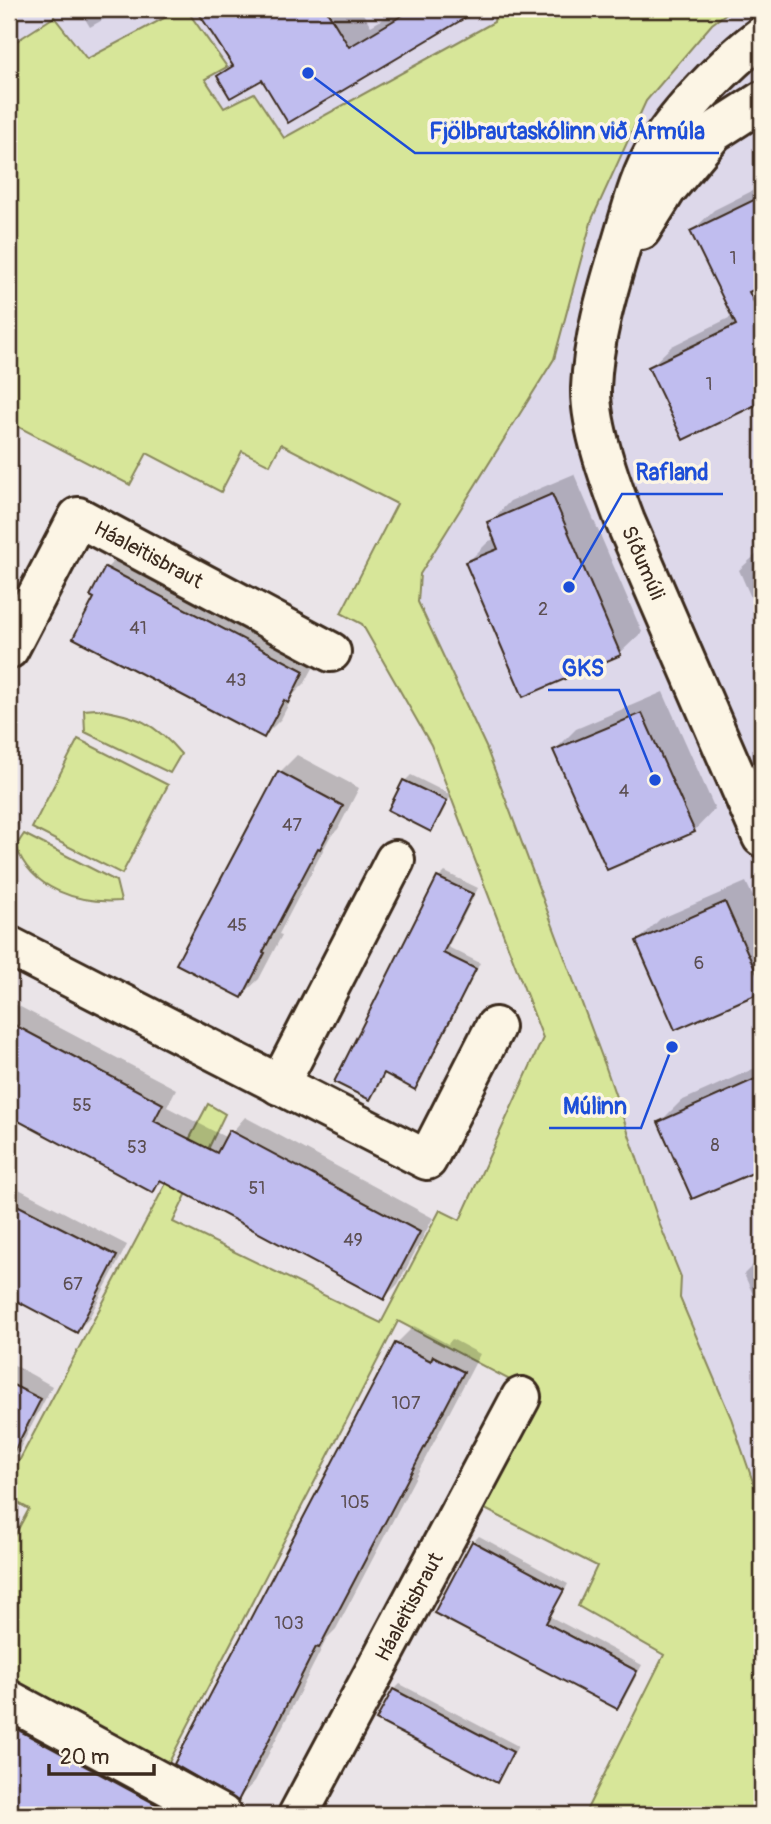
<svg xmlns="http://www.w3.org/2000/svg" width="771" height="1824" viewBox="0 0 771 1824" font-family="Pangolin,sans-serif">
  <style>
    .built { fill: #ddd8ea }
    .green { fill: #d7e699; stroke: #89885c; stroke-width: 2 }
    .shadow { fill: #0003 }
    .building { fill: #c0bdef; stroke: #3b2a1e; stroke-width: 2 }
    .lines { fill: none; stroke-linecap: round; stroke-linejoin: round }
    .minor-casing { stroke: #3b2a1e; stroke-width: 44 }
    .minor { stroke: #fcf5e5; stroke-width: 38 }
    .labels { text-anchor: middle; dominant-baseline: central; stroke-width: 7; stroke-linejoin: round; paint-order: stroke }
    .number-label { font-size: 18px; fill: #5c4f52 }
    .street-label { font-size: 21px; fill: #3b2a1e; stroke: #fcf5e5 }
    .leader { fill: none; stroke: #1d4ed8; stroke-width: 2.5 }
    .callout-dot { fill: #1d4ed8; stroke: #fcf5e5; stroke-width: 2.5 }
    .callout-label { font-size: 23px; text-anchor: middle; font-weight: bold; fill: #1d4ed8; stroke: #fcf5e5; stroke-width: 7; stroke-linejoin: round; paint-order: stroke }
  </style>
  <rect width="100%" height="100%" fill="#eae4e8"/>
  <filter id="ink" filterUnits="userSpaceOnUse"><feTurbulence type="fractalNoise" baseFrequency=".0143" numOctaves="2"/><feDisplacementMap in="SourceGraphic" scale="14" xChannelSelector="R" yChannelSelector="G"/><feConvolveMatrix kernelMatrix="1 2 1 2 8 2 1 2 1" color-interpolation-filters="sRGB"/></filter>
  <g filter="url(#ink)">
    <!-- built -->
    <polygon class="built" points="9,9 762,9 762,1501 402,593 464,451 205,79 9,143"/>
    <!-- green -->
    <g class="green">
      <polygon points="181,9 186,9 227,67 205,79 224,108 254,93 284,138 494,22 496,9 732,9 712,24 646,101 592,219 554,359 420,574 418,602 486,747 605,1065 660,1225 681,1277 680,1298 731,1418 762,1508 762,1815 584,1815 664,1655 578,1606 597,1566 485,1509 542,1397 398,1321 165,1770 9,1687 9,1546 29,1509 9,1498 9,1480 208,1104 225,1114 173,1222 381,1323 440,1210 460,1220 543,1038 431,745 362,624 341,613 397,504 281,444 270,465 242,451 221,492 147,453 130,485 9,422 9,46 54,17 87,59"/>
      <path d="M96,709C137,716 154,722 181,754L170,773L85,732L84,710Z"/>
      <polygon points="78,739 168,785 122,874 32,828"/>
      <path d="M24,834L116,881L121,901C79,904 31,890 16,846Z"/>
    </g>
    <!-- shadow -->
    <g class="shadow">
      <polygon points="79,9 122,9 90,27"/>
      <polygon points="198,9 360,9 371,26 400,9 466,9 450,25 262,77 219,76 233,63"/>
      <polygon points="762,186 762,400 684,438 650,367 672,346 733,316 692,231 714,210"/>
      <polygon points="574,474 642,632 620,653 467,563 489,541 495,539 489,523 510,501"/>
      <polygon points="762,549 762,623 739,570"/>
      <polygon points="124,550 321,653 305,683 294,694 281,719 264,736 96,597 107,568"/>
      <polygon points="663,692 715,809 694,831 555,750 576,729"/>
      <polygon points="297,755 359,788 338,829 330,837 279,934 282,935 259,979 241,996 280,772"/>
      <polygon points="411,775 451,795 437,824 431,830 390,809 405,781"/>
      <polygon points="445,872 478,888 448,947 480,963 420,1082 414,1087 386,1072 376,1092 370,1098 336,1081 439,878"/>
      <polygon points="746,882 762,916 762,990 676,1028 638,941 660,919"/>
      <polygon points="9,1001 176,1089 167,1107 227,1138 245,1117 433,1218 398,1284 384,1298 164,1180 153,1191 9,1113"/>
      <polygon points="762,1065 762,1167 693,1197 660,1122 681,1101"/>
      <polygon points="9,1184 127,1245 88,1320 76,1331 9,1295"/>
      <polygon points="762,1256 762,1315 744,1274"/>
      <polygon points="414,1326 448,1344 452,1339 480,1354 336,1629 327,1638 255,1781 238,1799 176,1763 396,1344"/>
      <polygon points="9,1362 52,1386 16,1456 9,1463"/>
      <polygon points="762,1479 762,1502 755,1486"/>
      <polygon points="479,1536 568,1584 551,1617 642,1665 623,1701 617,1707 473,1542"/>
      <polygon points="400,1684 518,1746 502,1775 496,1781 394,1690"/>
      <polygon points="9,1704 183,1799 174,1815 30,1815 9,1806"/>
    </g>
    <!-- building -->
    <g class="building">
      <polygon points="196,9 326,9 349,47 413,9 480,9 288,123 262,80 230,98 217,76 233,66"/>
      <polygon points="762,196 762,286 749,292 760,314 762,313 762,402 683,440 648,367 736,325 690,231"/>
      <polygon points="552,494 621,655 523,697 465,562 498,549 487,522"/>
      <polygon points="105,567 304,671 288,703 284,700 264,738 73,638 94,598 90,596"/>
      <polygon points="642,713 695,832 607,870 553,750"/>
      <polygon points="278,771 343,806 320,849 318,848 263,952 265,953 242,998 176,964"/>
      <polygon points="403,780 447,801 431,832 388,810"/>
      <polygon points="437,877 473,894 443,953 476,969 415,1090 384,1073 370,1100 334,1082"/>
      <polygon points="725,902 762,985 762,992 675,1030 636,941"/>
      <polygon points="9,1022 163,1104 154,1121 217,1153 229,1130 420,1232 384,1300 160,1180 153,1193 9,1116"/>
      <polygon points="762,1076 762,1169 692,1199 658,1122"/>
      <polygon points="9,1201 117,1256 77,1333 9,1297"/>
      <polygon points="395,1343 431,1361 433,1356 464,1372 319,1648 316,1647 238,1801 174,1764"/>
      <polygon points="9,1383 41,1399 9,1461"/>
      <polygon points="472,1541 564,1590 546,1623 637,1671 617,1709 434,1613"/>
      <polygon points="393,1689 513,1752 497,1783 376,1720"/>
      <polygon points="9,1725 176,1815 22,1815 9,1808"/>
    </g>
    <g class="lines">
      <defs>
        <g id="minor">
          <path id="s1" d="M762,36C728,61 679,112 657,148C641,173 633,204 625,232C610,283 593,334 591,388C590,427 611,484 625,521L762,837"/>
          <polyline points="641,230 666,190 714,132 762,101"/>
          <path id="s2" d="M9,649L78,517L331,652"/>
          <polyline points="9,946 427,1160 495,1027"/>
          <polyline points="279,1085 395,860"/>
          <polyline points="9,1700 222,1815"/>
          <path id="s3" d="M298,1815L521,1397"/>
        </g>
      </defs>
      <!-- minor casing -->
      <use href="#minor" class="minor-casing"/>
      <!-- minor -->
      <use href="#minor" class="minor"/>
    </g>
  </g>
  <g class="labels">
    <!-- number labels -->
    <g class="number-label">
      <text x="733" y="258">1</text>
      <text x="709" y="384">1</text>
      <text x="543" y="609">2</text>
      <text x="138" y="628">41</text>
      <text x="236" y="680">43</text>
      <text x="624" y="791">4</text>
      <text x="292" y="825">47</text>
      <text x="237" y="925">45</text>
      <text x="699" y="963">6</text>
      <text x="82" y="1105">55</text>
      <text x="715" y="1145">8</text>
      <text x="137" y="1147">53</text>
      <text x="257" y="1188">51</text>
      <text x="353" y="1240">49</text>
      <text x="73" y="1284">67</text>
      <text x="406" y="1403">107</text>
      <text x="355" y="1502">105</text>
      <text x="289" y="1623">103</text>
    </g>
    <!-- street labels -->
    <g class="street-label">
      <text stroke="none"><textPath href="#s2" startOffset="229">Háaleitisbraut</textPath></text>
      <text stroke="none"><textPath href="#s1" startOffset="588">Síðumúli</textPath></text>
      <text stroke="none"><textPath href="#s3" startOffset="236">Háaleitisbraut</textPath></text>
    </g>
  </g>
  <!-- callouts -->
  <path class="leader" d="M308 73L415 153H719M569 587L622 494H723M655 780L619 690H548M672 1047L641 1128H549"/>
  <g class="callout-dot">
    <circle cx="308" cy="73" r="7"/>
    <circle cx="569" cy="587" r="7"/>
    <circle cx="655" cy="780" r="7"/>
    <circle cx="672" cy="1047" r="7"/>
  </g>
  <g class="callout-label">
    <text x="567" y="139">Fjölbrautaskólinn við Ármúla</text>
    <text x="672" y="480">Rafland</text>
    <text x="583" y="676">GKS</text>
    <text x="595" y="1114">Múlinn</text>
  </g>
  <!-- margin -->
  <rect width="771" height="1824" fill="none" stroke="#fcf5e5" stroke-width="35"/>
  <rect x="18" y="18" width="736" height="1789" fill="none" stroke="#3b2a1e" stroke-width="2.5" filter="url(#ink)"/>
  <!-- scale -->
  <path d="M49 1764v10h105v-10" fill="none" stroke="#3b2a1e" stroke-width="3.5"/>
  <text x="60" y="1764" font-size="21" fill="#3b2a1e" stroke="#fcf5e5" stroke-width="5" paint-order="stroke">20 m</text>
</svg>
